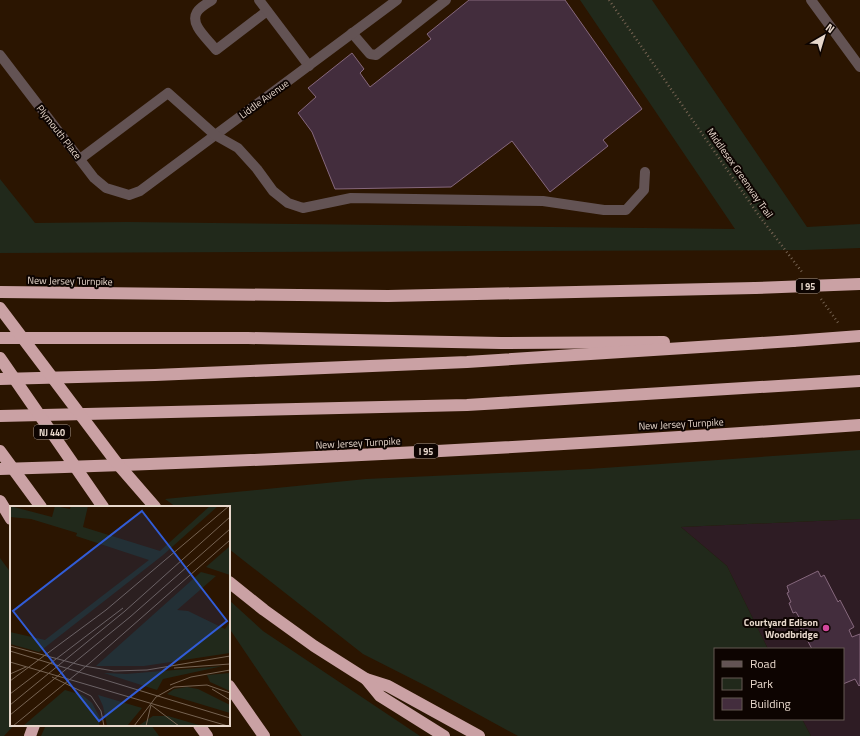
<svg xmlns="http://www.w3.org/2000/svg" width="860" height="736" viewBox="0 0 860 736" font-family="'Titillium Web',sans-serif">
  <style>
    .commercial { fill: #2e1c24 }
    .green { fill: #21291b }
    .building { fill: #432d3d; stroke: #86687d }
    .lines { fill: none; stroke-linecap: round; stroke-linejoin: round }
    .path { stroke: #766352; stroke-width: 2.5; stroke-dasharray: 1 3; stroke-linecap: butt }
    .minor { stroke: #635354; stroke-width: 10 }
    .highway { stroke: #caa1a4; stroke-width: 12 }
    .highway-bridge { stroke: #caa1a4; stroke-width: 12 }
    .hotel-dot { fill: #d1479c; stroke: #0d0401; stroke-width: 1.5 }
    .labels { text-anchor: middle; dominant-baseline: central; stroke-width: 4; stroke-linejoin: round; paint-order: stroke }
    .shield { fill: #0d0401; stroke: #a6988e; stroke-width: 1 }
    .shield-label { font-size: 9px; font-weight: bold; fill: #e7d7cb }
    .street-label { font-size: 10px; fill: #e7d7cb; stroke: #0d0401 }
    .poi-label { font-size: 10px; font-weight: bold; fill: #e7d7cb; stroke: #0d0401; text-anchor: end }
    .inset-road { fill: none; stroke: #766352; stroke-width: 1 }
    .view { fill: #315cd7; fill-opacity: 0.15; stroke: #315cd7; stroke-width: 2 }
    .inset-edge { fill: none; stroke: #e7d7cb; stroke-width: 2 }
  </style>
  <rect width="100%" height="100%" fill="#2b1501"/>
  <!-- commercial -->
  <polygon class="commercial" points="860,519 860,736 811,736 802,719 843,719 843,649 768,649 727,566 681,527"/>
  <!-- green -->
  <g class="green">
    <polygon points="580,0 652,0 807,227 860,224 860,248 805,250 0,253 0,179 35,223 128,222 735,229"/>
    <polygon points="860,450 860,519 681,527 727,566 768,649 715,649 715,719 802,719 811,736 518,736 432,689 363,654 229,549 229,507 176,507 165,499 366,479 589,469"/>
    <polygon points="0,558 11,573 11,725 14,725 4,736 0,736"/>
    <polygon points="229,600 263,631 420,736 302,736 229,628"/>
    <polygon points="46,725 151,725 159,736 41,736"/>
  </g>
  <!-- building -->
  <g class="building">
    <polygon points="469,0 565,0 642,109 603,140 608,146 550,192 512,141 451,187 335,189 312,132 298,113 316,97 308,88 352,53 364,69 360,73 370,87 431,39 427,34"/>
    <polygon points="818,571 821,577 824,575 838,602 840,600 854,627 849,630 852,637 860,634 860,685 859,686 855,679 843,684 843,649 812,649 797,621 800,619 796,612 793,613 789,603 791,602 787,593 789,592 787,586"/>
  </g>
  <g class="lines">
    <!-- path -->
    <g class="path">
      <polyline points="609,0 760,217 802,272"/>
      <polyline points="821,299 839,324"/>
    </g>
    <!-- minor -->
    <g class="minor">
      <path d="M212,0C208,3 200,7 197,12C189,25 209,40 216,50L267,11"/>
      <polyline points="259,0 309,66"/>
      <polyline points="811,0 860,67"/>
      <polyline points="352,33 370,54 376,55 446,0"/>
      <polyline points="0,55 94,178 106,188 129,195 140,191 397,0"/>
      <polyline points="80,159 168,93 215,135 238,148 257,169 273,191 288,203 303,208 351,198 543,201 604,210 626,210 644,190 645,172"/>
    </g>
    <!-- highway -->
    <g class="highway">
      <polyline points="0,292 388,296 755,288"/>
      <polyline points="0,338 248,338 501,343 664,342"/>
      <polyline points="0,379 155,375 467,362 793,341"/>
      <polyline points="0,416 467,405 860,381"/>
      <path d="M0,469C287,461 574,445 860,425"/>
      <polyline points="0,501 11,519"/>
      <polyline points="229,582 264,610 314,646 366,679 388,686 479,736"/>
      <polyline points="366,679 380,696 444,736"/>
      <polyline points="229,686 264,736"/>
      <polyline points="199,725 207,736"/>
      <polyline points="30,736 34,725"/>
    </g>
    <!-- highway-bridge -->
    <g class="highway-bridge">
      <polyline points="755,288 860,284"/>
      <polyline points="0,308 116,462 155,507"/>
      <polyline points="793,341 860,336"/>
      <polyline points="0,358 103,507"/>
      <polyline points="0,451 41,507"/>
    </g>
  </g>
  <!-- markers -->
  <circle class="hotel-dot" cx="826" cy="628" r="4"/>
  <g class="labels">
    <!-- shield labels -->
    <g class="shield">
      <rect x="796" y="279" width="24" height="14" rx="3"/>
      <rect x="34" y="425" width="36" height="14" rx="3"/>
      <rect x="414" y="444" width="24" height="14" rx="3"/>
    </g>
    <g class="shield-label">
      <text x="808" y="286">I 95</text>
      <text x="52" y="432">NJ 440</text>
      <text x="426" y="451">I 95</text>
    </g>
    <!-- street labels -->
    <g class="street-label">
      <text transform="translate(264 99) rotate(-36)">Liddle Avenue</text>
      <text transform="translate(59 132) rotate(52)">Plymouth Place</text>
      <text transform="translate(740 173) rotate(55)">Middlesex Greenway Trail</text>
      <text transform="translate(70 281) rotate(1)">New Jersey Turnpike</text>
      <text transform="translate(681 424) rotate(-3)">New Jersey Turnpike</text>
      <text transform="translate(358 443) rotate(-3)">New Jersey Turnpike</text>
    </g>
    <!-- poi labels -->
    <g class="poi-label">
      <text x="818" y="622">Courtyard Edison<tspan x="818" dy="12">Woodbridge</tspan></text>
    </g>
  </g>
  <!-- overview -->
  <g transform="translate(10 506)">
    <rect width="220" height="220" fill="#2b1501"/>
    <path d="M0,0L42,11L45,0L60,3L61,0H78L73,21L150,45L200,0H208L153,49L29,146L0,138V126L35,134L139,54L66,30L67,27L21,13L0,11ZM220,40V69L196,61ZM191,66L206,70L167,104L178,105L215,123L220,116V147L134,160H86ZM213,160L153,173L147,184L94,167L116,168ZM220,167V185L200,176L197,169ZM177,181L188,183L220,199V207L157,188L164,183ZM55,184L72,189L82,197L90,212L89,220H13ZM88,189L132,202L117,220H97L93,200ZM143,210H158L192,220H128Z" fill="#21291b"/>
    <path class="inset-road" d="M0,140L74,160L104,165L137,164L220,150M0,145L220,212M0,156L218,220M164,162L220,158M0,168L16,161M42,171L81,190L91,205L94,220M0,175L96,104L219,0M160,179L181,171L220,164M202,183L220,194M0,188L113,102M0,199L115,105L220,11M141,199L169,220M0,209L120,111L220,23M3,220L81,156L220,34M124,220L146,191L164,181L197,179L220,187M136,220L141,199"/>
    <path class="view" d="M132,5L217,115L89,215L3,105Z"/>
    <rect width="220" height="220" class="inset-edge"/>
  </g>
  <!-- legend -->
  <rect x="714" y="648" width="130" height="72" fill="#0d0401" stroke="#645852"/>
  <rect x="722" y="661" width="20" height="6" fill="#635354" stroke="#645852"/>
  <text x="750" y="668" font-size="12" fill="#e7d7cb">Road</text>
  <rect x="722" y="678" width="20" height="12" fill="#21291b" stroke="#645852"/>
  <text x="750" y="688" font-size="12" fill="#e7d7cb">Park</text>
  <rect x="722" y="698" width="20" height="12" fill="#432d3d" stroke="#645852"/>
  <text x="750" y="708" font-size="12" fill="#e7d7cb">Building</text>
  <!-- north arrow -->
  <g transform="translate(824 36) rotate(38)" stroke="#0d0401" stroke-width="3" paint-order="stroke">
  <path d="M0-3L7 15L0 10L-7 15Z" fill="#e7d7cb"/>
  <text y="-6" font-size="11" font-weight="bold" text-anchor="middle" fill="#e7d7cb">N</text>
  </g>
</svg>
